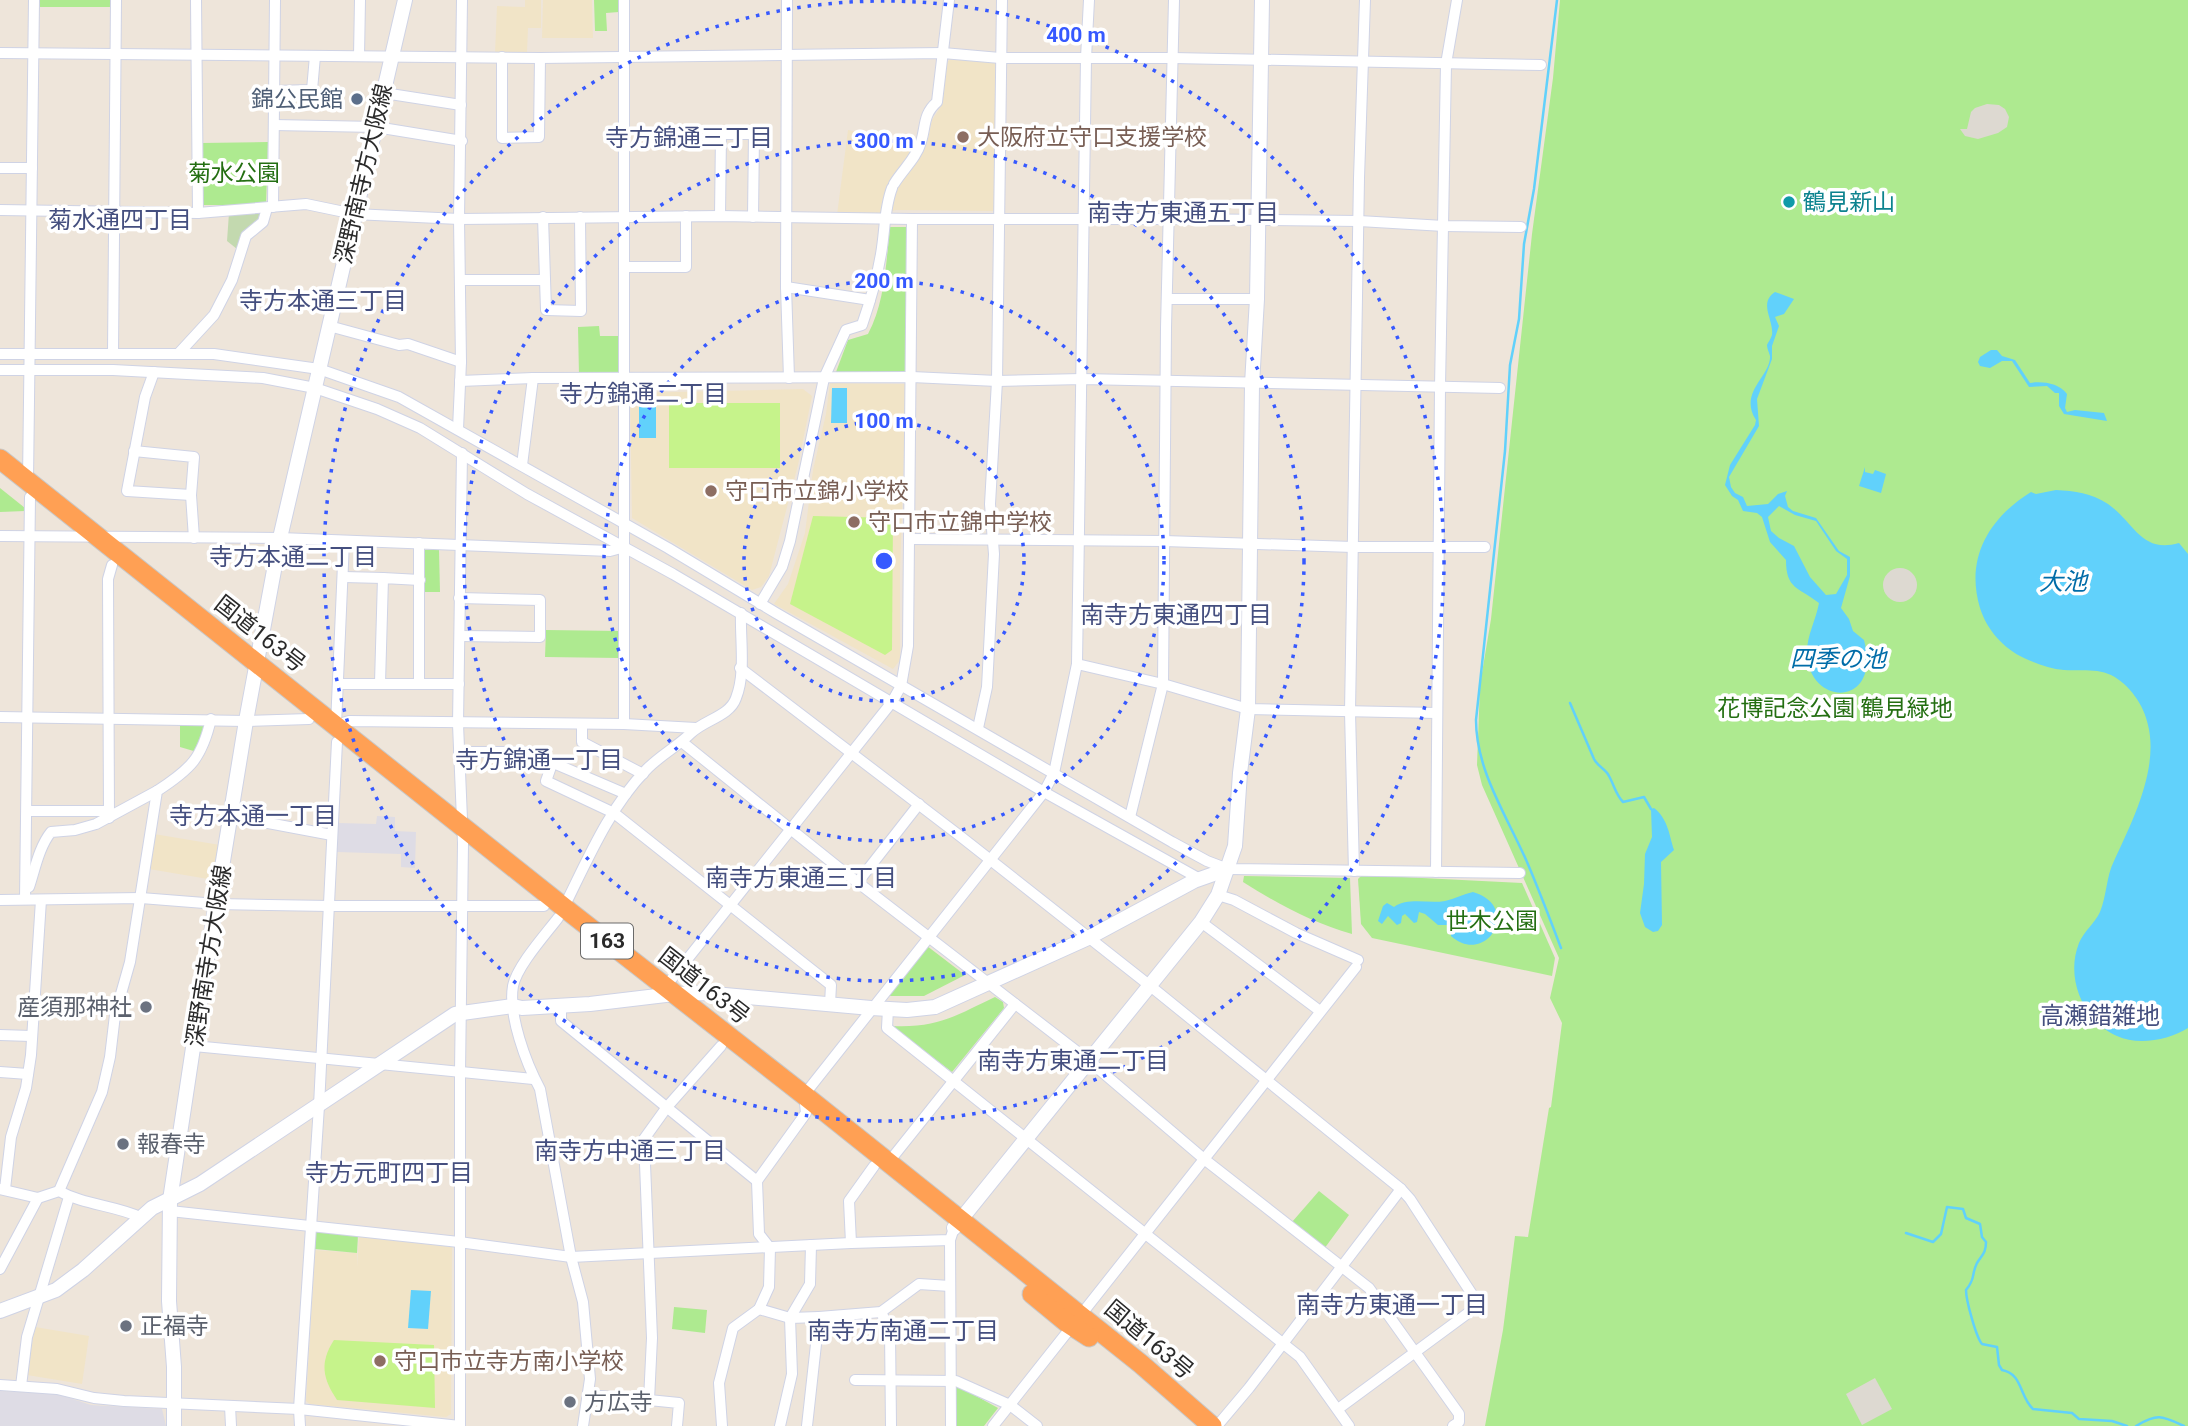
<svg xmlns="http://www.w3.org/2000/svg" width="2188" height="1426" viewBox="0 0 2188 1426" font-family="Roboto,'Noto Sans JP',sans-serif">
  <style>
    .industrial { fill: #dedce5 }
    .education { fill: #f1e4c7 }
    .green { fill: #aeea90 }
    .cemetery { fill: #c3d9af }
    .pitch { fill: #c6f38b }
    .plaza { fill: #ddd9d1 }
    .water { fill: #61d1fb; fill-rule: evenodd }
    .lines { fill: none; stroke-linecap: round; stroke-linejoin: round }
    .stream { stroke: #61d1fb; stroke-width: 2.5 }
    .street-casing { stroke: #cfd3e5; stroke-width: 12 }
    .secondary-casing { stroke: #cfd3e5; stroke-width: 16 }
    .highway-casing { stroke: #c8c8c8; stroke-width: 21 }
    .street { stroke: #fff; stroke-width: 10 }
    .secondary { stroke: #fff; stroke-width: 14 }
    .highway { stroke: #ffa054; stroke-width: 19 }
    .ring { fill: none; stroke: #3659ff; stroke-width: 3.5; stroke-dasharray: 3.5 7 }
    .service-dot { fill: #5c6f8a; stroke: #fff; stroke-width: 2.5 }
    .education-dot { fill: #8d6e63; stroke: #fff; stroke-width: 2.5 }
    .culture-dot { fill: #0f9aa8; stroke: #fff; stroke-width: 2.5 }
    .worship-dot { fill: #6b7280; stroke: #fff; stroke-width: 2.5 }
    .labels { text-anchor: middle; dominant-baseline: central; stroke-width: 7; stroke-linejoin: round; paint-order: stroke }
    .shield { fill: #fff; stroke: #6a6a6a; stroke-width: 2 }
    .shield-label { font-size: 21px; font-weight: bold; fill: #2a2a2a }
    .service-label { font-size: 23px; fill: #4e5e75; stroke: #fff; text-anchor: end }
    .education-label { font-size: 23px; fill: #785e54; stroke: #fff; text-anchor: start }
    .park-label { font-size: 23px; fill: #246f12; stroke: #fff }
    .street-label { font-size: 23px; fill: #2a2a2a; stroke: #fff }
    .culture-label { font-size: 23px; fill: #0d838f; stroke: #fff; text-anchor: start }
    .worship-label { font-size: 23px; fill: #5b616d; stroke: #fff; text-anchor: start }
    .neighbourhood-label { font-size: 24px; fill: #454f7f; stroke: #fff }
    .water-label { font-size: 24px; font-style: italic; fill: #006ca8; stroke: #fff }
    .centre { fill: #3659ff; stroke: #fff; stroke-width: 3.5 }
    .ring-label { font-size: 21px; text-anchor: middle; font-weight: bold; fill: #3659ff; stroke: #fff; stroke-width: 7; stroke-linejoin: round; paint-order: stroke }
  </style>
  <rect width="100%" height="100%" fill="#eee5da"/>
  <!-- industrial -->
  <g class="industrial">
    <polygon points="377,816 395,817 395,831 416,832 415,868 401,867 401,854 337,852 338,823 376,824"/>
    <polygon points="0,1391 57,1394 91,1405 162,1409 166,1426 0,1426"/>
  </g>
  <!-- education -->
  <g class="education">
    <polygon points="525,0 541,0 541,28 528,28 527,52 495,53 497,6 525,7"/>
    <polygon points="543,0 592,0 593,38 542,38"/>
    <polygon points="951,59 999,63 996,208 993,211 896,210 883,213 879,216 837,215 848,130 927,144 932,120 942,105 947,62"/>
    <polygon points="830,383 906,384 900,573 900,660 893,669 774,604 788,584 805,533 813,470 826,414"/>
    <polygon points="803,389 812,396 798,465 769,576 761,587 752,590 632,518 630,393"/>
    <polygon points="154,834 220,845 214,880 149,869"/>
    <polygon points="359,1235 452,1244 451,1414 446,1417 310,1404 306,1401 315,1250 357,1253 357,1267"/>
    <polygon points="35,1327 89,1336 82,1384 27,1375"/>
  </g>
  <!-- green -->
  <g class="green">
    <rect x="40" y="0" width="70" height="7"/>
    <polygon points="594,0 618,0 619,12 606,13 607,31 595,31"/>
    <polygon points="1560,0 2188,0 2188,1426 1485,1426 1503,1330 1515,1236 1528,1237 1549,1108 1551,1107 1562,1023 1550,998 1559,958 1482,785 1477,765 1480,685 1491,619 1532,234 1553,78"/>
    <polygon points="268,142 266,205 202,205 201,143"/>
    <path d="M890,227H907L905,372H836L848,340L868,334C885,303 886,262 890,227Z"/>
    <polygon points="599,326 600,336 618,336 619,376 579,376 578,327"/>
    <polygon points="0,488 25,508 25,511 0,512"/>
    <polygon points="424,550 439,550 440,592 424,592"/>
    <polygon points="546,630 620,631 619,658 545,657"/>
    <polygon points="180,722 205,723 197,752 180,747"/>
    <polygon points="1362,875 1522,883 1555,958 1552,976 1372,938 1361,924 1358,879"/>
    <path d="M1244,876L1350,878L1352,934C1313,923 1278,904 1243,882Z"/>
    <polygon points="927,946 965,975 924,996 888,996"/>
    <path d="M995,997L1003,1002L1004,1008L952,1072L892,1026C938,1028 955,1016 995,997Z"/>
    <polygon points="1319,1191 1349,1215 1324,1249 1292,1222"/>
    <polygon points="319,1231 358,1235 357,1253 315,1249 316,1233"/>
    <polygon points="674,1307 707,1310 705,1333 672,1329"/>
    <polygon points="958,1386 998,1408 984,1426 955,1426 954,1387"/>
  </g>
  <!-- cemetery -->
  <path class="cemetery" d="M229,213L262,214L261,221C246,223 242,237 237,249L227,241Z"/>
  <!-- pitch -->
  <g class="pitch">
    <rect x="669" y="403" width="111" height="65"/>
    <polygon points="813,516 893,518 892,650 885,655 790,604"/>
    <path d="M334,1340L434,1345L435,1408L337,1400C323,1379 319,1363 334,1340Z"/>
  </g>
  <!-- plaza -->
  <g class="plaza">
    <polygon points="1987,104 1999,105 2005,109 2009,117 2007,127 1998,133 1978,139 1965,136 1960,129 1967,129 1971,112 1975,108"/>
    <circle cx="1900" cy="585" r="17"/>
    <polygon points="1875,1378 1892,1409 1862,1425 1846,1394"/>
  </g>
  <!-- water -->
  <g class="water">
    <path d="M1775,292L1794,299L1784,314L1775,317L1779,326L1772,346V359L1757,399L1759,426L1729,477L1731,487L1735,493L1743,497L1747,506L1768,504L1778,494L1787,491L1785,496L1788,507L1793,511L1816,518L1839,551L1850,557V576L1841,608L1849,619L1853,631L1864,640C1882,708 1810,707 1807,655C1806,637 1816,620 1819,603C1798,587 1786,589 1786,560L1770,542L1762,517L1757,513L1743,511L1738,500L1732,496L1725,485L1730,465L1755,425L1756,420C1738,392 1771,376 1770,356C1769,352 1767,349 1767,345C1768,342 1771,339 1772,335C1774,320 1758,303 1775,292ZM1779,506L1795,515L1816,521L1836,551L1847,559V575L1836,594L1826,595L1810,577L1794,546L1779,538L1771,531L1768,517Z"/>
    <path d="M1991,350H1997L2002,356L2015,360L2030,383C2042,381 2059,383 2067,394L2065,408L2067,412L2075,410L2104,413L2107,421L2064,414L2059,406V393H2055L2047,386L2029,387L2012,361H2002L1990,368L1980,366L1978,362L1980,357Z"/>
    <polygon points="832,388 847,388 847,423 831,423"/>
    <rect x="639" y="404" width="17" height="34"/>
    <polygon points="1865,467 1865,472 1873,474 1875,470 1886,474 1881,493 1859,486"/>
    <path d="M2056,490C2075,491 2091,493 2108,504C2134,522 2141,554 2179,543L2188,554V1028C2169,1040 2138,1046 2117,1036C2083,1021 2065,978 2079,943C2084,931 2095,923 2100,912C2107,895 2106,877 2114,861C2132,822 2159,769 2148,725C2144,705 2129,684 2111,675C2097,668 2079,671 2064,670C2050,669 2037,664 2024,658C2003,648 1987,630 1980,608C1965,558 1989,518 2031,492L2036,494Z"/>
    <path d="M1654,808C1668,819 1669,834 1674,850L1661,862L1662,925L1658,931L1653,932L1645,927L1640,913L1644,884L1645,854L1652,837L1651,809Z"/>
    <path d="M1473,892C1523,907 1486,967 1451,936L1452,928L1448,925H1438L1425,914L1419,912L1417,922L1414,923L1405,914L1402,916L1401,923L1397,925L1388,916L1382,924L1378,921L1383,906L1387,903L1394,907C1408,897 1429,904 1445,901C1455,899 1463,894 1473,892Z"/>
    <polygon points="411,1290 431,1291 428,1329 408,1328"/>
  </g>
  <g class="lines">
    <!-- stream -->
    <g class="stream">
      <path d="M1557,0L1534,189L1524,244L1519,319L1510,365L1505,451L1476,720C1476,771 1507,816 1527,862C1539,890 1550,919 1561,948"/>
      <path d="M1570,703L1594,759C1598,767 1606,769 1609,776C1614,785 1616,795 1623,802L1644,797L1651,809"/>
      <path d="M1906,1233L1933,1242L1941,1234L1947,1207L1963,1209L1966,1218L1980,1224L1982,1237L1986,1242C1986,1253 1982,1255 1977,1263C1971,1275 1976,1278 1966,1290C1966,1300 1976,1337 1982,1344L1997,1347L1999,1365L2002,1370C2023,1374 2019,1396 2033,1409L2072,1413L2079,1419L2112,1421L2127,1426"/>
      <path d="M2136,1426C2158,1413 2162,1416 2184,1426"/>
    </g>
    <defs>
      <g id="street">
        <polyline points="196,0 198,213"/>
        <polyline points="624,0 624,724"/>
        <polyline points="787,0 786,287 789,378"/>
        <polyline points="0,53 540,58 943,53 1000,58 1173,58 1541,65"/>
        <polyline points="359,56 360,0"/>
        <polyline points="502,57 502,138 539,137 540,58"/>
        <polyline points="273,91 312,90 315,56"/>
        <polyline points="384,93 461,105"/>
        <polyline points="274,125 376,127 462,141"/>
        <polyline points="0,168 32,168"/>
        <path d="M894,184C903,169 916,159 921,142C926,126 923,114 937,102L949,0"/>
        <polyline points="273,207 275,0"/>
        <polyline points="0,210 198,213 306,204 354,214 459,219 720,216 912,219 1170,219 1359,221 1444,226 1521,227"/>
        <polyline points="720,216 721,134 754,134 753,217"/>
        <polyline points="543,217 546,310 581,311 580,217"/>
        <polyline points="624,267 686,267 686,216"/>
        <polyline points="460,280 545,280"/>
        <polyline points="786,287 870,300"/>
        <polyline points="1168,299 1257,299"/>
        <polyline points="329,326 399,345 408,344 461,362"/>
        <polyline points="113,353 116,0"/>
        <polyline points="179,353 214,315 232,280 246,236 263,222 267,208"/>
        <polyline points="0,354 214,354 319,369 399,397 668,548 776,613 1172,842 1207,861 1228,869 1520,873"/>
        <polyline points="0,370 113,370 263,378 315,388 377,409 420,428 527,494 673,574 1044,792 1200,879"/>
        <polyline points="154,372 145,397 127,491 191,495"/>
        <polyline points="460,381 533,378 912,377 997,381 1082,379 1500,388"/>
        <polyline points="458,429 461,362 459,219 462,0"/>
        <polyline points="134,451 194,457 191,495 194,538"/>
        <polyline points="522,465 533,378"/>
        <polyline points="28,481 34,0"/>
        <polyline points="0,536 280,538 610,551 625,547"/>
        <polyline points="910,539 1164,541 1353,547 1485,547"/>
        <polyline points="344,541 336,725 349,721 624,724 696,728"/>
        <polyline points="344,577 383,578"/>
        <polyline points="459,598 540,600 540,637 460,636"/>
        <path d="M760,604L782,567L790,541L824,378L846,330L862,325C870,302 877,278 881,254C885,232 884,209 892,188"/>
        <polyline points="1077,664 1163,684 1248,709 1437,713"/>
        <polyline points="740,668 960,836 1149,985 1401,1189 1410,1199 1479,1305 1338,1409"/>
        <polyline points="380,683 383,578 420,580"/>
        <polyline points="338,684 459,684"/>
        <polyline points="419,684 419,543"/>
        <polyline points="0,717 246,721 309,719"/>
        <polyline points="582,724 582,742 643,774"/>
        <polyline points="978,728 987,687 994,554 990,504 997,381 1002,0"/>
        <polyline points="682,742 839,868 1088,1060 1204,1159 1369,1288 1459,1414 1459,1422 1453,1426"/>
        <polyline points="459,752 535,752 537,756 626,794"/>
        <polyline points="553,761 546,781 614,813 831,985 830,1004"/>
        <polyline points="27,811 109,811"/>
        <polyline points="231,816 332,835"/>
        <polyline points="1130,817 1163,684 1166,328 1174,0"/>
        <polyline points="109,818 108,579 112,565"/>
        <polyline points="1354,871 1350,712 1359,178 1365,0"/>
        <polyline points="1436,872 1440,387 1446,64 1457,0"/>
        <polyline points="858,882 919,804"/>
        <path d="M29,887C35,869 39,847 51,832L75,830L96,824L157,791"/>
        <polyline points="1218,895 1234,900 1296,933 1358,960"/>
        <polyline points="25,899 30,497"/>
        <polyline points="0,900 141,898 217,904 329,906 544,906"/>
        <path d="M564,907C587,861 609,808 646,770C659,756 677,747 691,733C704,720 730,716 736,698C746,673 740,639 741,613"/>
        <path d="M558,918C545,935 517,966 513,986C508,1015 526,1063 540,1089L571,1257L583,1302L590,1379L583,1426"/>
        <polyline points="1201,922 1320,1011"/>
        <polyline points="662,991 892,702 901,686 908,646 912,219"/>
        <polyline points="561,1006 561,1021 757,1181"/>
        <polyline points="888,1009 887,1028 1300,1357 1349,1426"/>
        <polyline points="0,1035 31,1036"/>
        <polyline points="194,1046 533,1079"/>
        <polyline points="0,1072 28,1074"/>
        <polyline points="888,1163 1015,1004"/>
        <path d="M0,1189L38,1198L59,1191C84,1205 114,1205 140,1217"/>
        <polyline points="5,1189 11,1137 26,1088 31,1055 41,900"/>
        <path d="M59,1191L102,1092L110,1057L115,1015L130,962L157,791C191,769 202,758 211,719"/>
        <polyline points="170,1211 459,1242 571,1257 851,1243 950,1240 954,1228"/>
        <polyline points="950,1240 951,1426"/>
        <polyline points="851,1243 849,1201 874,1166"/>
        <polyline points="0,1269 38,1198"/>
        <polyline points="759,1309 790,1318 819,1317"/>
        <polyline points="881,1312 890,1331 891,1426"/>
        <polyline points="855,1380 956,1381 1010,1405 1037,1426"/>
        <polyline points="0,1385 57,1389 94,1398 124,1401 299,1409 460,1426"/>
        <polyline points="21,1386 27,1337 69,1197"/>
        <polyline points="588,1395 649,1400"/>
        <polyline points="230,1406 231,1426"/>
        <polyline points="300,1426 299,1409 319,1106 337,742"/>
        <polyline points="460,1426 460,1072 463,843 458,724 462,453"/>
        <polyline points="677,1426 679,1403 649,1400 652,1338 644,1139 667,1107 721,1046"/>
        <polyline points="722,1426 719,1383 733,1328 759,1309 769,1287 770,1248 759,1234 757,1181 806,1113 804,1095 1044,792 1054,773 1077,664 1086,58 1089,0"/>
        <polyline points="780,1426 792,1374 790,1318 810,1284 811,1245"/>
        <polyline points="807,1426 819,1317 881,1312 919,1284 950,1286"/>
        <polyline points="993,1426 1356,967"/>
        <polyline points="1217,1426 1249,1388 1401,1189"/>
      </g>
      <g id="secondary">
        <polyline points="954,1228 1201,922 1218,895 1235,846 1240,773 1248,709 1252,384 1257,299 1262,0"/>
        <polyline points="0,1311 56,1290 83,1270 152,1208 200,1184 455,1014 513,1006 522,1008 590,1004 674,994 703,993 871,1008 907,1010 935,1007 1088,938 1194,881 1228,869"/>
        <polyline points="174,1426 174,1367 169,1301 170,1200 201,995 246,721 280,538 405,0"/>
      </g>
      <g id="highway">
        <polyline points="0,459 571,913 804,1095 1141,1364 1212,1426"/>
        <polyline points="1032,1294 1066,1322 1089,1337"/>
      </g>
    </defs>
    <!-- street casing -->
    <use href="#street" class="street-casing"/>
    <!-- secondary casing -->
    <use href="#secondary" class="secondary-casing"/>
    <!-- highway casing -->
    <use href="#highway" class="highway-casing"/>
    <!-- street -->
    <use href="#street" class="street"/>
    <!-- secondary -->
    <use href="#secondary" class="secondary"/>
    <!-- highway -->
    <use href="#highway" class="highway"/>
  </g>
  <!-- distance rings -->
  <g class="ring">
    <circle cx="884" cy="561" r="140"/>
    <circle cx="884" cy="561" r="280"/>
    <circle cx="884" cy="561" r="420"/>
    <circle cx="884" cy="561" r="560"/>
  </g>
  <!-- markers -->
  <circle class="service-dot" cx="357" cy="99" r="7"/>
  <g class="education-dot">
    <circle cx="963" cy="137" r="7"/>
    <circle cx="711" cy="491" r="7"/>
    <circle cx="854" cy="522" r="7"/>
    <circle cx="380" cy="1361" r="7"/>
  </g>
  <circle class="culture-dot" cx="1789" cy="202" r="7"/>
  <g class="worship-dot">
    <circle cx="146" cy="1007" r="7"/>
    <circle cx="123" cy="1144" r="7"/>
    <circle cx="126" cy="1326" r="7"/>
    <circle cx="570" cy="1402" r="7"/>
  </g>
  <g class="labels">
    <!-- shield labels -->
    <rect class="shield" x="581" y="923.5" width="52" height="35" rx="5"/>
    <g class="shield-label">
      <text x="607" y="941">163</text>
    </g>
    <!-- service labels -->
    <g class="service-label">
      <text x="343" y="99">錦公民館</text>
    </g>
    <!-- education labels -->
    <g class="education-label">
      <text x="977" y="137">大阪府立守口支援学校</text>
      <text x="725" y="491">守口市立錦小学校</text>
      <text x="868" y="522">守口市立錦中学校</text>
      <text x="394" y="1361">守口市立寺方南小学校</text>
    </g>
    <!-- park labels -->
    <g class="park-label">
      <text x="234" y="173">菊水公園</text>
      <text x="1835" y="708">花博記念公園 鶴見緑地</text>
      <text x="1492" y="921">世木公園</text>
    </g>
    <!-- street labels -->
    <g class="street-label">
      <text transform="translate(364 174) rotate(-77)">深野南寺方大阪線</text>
      <text transform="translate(260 634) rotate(38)">国道163号</text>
      <text transform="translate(209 956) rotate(-81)">深野南寺方大阪線</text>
      <text transform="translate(704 986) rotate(38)">国道163号</text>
      <text transform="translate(1149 1340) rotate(40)">国道163号</text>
    </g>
    <!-- culture labels -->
    <g class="culture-label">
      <text x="1803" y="202">鶴見新山</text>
    </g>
    <!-- worship labels -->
    <g class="worship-label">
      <text x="132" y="1007" text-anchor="end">産須那神社</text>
      <text x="137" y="1144">報春寺</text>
      <text x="140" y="1326">正福寺</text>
      <text x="584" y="1402">方広寺</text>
    </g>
    <!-- neighbourhood labels -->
    <g class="neighbourhood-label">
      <text x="689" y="138">寺方錦通三丁目</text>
      <text x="1183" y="213">南寺方東通五丁目</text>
      <text x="120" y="220">菊水通四丁目</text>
      <text x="323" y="301">寺方本通三丁目</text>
      <text x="643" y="394">寺方錦通二丁目</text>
      <text x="293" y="557">寺方本通二丁目</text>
      <text x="1176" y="615">南寺方東通四丁目</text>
      <text x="539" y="760">寺方錦通一丁目</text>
      <text x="253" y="816">寺方本通一丁目</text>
      <text x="801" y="878">南寺方東通三丁目</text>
      <text x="2100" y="1016">高瀬錯雑地</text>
      <text x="1073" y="1061">南寺方東通二丁目</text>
      <text x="630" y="1151">南寺方中通三丁目</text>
      <text x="389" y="1173">寺方元町四丁目</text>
      <text x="1392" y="1305">南寺方東通一丁目</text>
      <text x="903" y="1331">南寺方南通二丁目</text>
    </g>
    <!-- water labels -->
    <g class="water-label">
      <text x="2063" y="582">大池</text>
      <text x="1838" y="659">四季の池</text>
    </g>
  </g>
  <circle cx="884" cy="561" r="10" class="centre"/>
  <g class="ring-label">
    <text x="1076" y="42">400 m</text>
    <text x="884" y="148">300 m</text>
    <text x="884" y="288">200 m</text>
    <text x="884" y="428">100 m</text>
  </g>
</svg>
